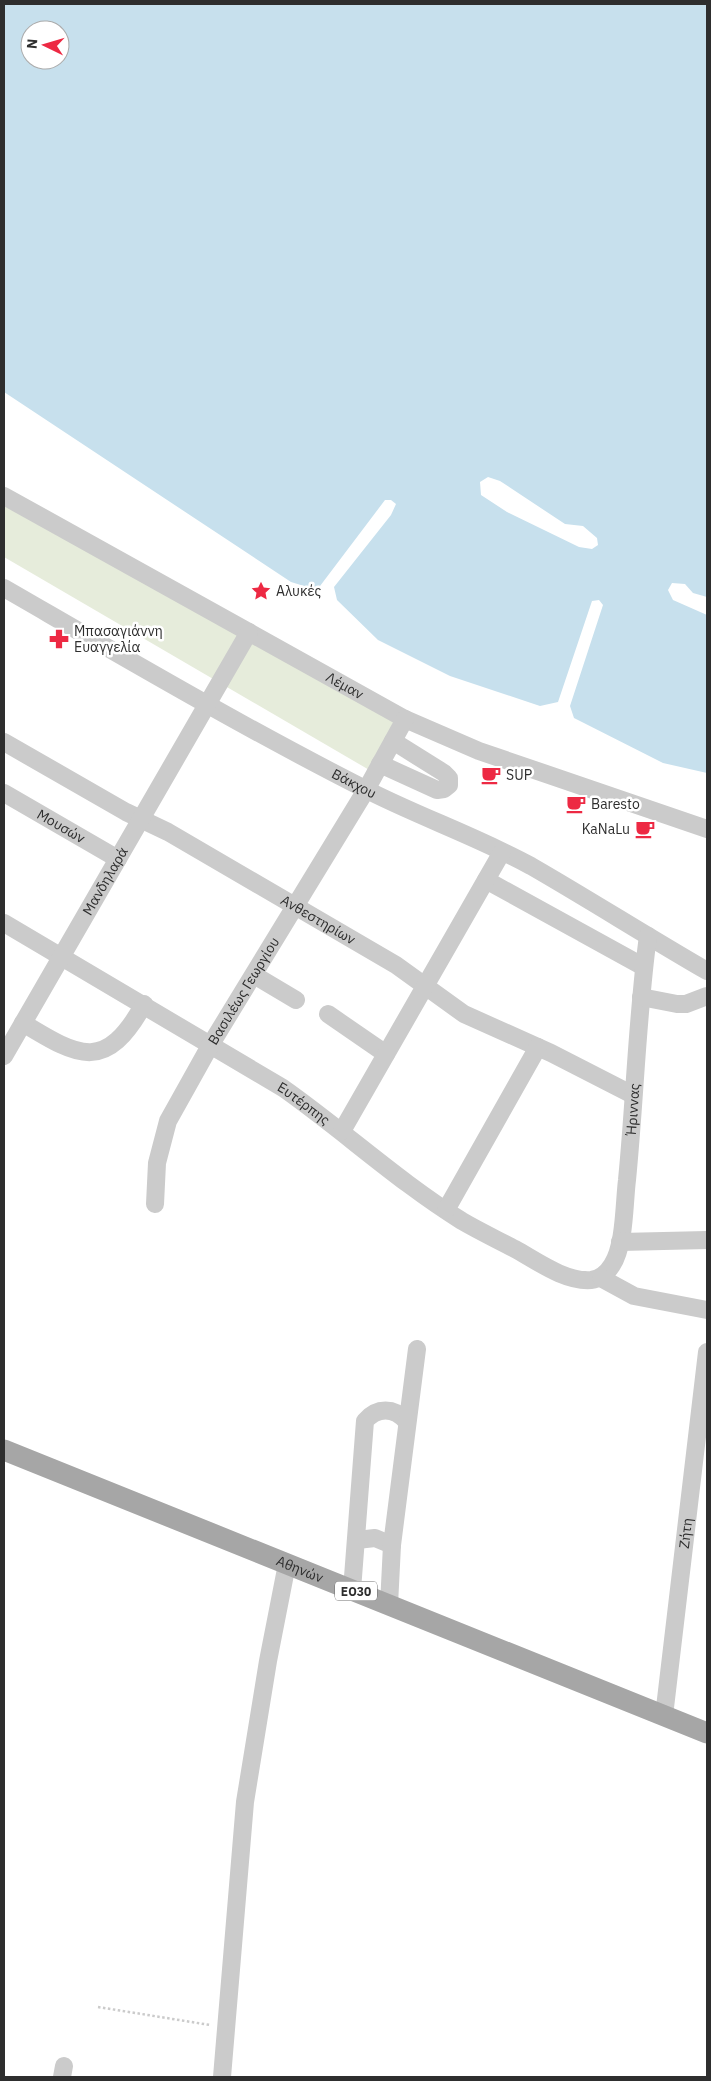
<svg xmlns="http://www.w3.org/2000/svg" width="711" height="2081" viewBox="0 0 711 2081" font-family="'IBM Plex Sans',sans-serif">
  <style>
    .green { fill: #e6ecdb }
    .water { fill: #c7e0ed; fill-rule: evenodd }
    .pier { fill: #fff }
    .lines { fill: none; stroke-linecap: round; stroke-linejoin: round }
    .path { stroke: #cbcbcb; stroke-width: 2.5; stroke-dasharray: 2.5 2.5; stroke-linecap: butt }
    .minor { stroke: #cbcbcb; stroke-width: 18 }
    .major { stroke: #a6a6a6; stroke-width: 21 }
    .labels { text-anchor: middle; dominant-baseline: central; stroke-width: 5; stroke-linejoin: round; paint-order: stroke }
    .shield { fill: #fff; stroke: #6d6d6d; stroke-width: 1 }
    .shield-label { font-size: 12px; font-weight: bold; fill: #2e2e2e }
    .poi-label { font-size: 14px; fill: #2e2e2e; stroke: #fff; text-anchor: start }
    .street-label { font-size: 14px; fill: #2e2e2e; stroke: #fff }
  </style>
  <rect width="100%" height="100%" fill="#fff"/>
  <!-- green -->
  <polygon class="green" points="4,502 400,721 371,771 4,557"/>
  <!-- water -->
  <path class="water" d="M4,4H707V773L663,763L574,718L570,706L603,605L599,600L592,601L558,702L540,706L450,676L378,640L337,600L334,587L391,515L396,504L391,500H385L317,590L291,582L4,392ZM30,30H60V60H30Z"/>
  <!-- pier -->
  <g class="pier">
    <polygon points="488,477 500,481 565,524 583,526 597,538 598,545 592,549 579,547 507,512 481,495 480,482"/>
    <polygon points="672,583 685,584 693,593 707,597 707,615 673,600 668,590"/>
  </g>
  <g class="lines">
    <!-- path -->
    <polyline class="path" points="98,2007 210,2025"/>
    <!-- minor -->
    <g class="minor">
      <path id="s1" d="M4,496L405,719L479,751L707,829"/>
      <path id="s2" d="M4,588C122,656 241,726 363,788C417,816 476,836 531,866C590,900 648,937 707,971"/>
      <path id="s3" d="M4,742L126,812L168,832L396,965L464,1014L551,1053L633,1095"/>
      <polyline points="380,764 437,790 444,789 449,785 449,778 444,773 393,741"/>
      <path id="s4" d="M4,793L118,859"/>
      <polyline points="486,880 644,967"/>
      <path id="s5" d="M4,923L283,1088C344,1131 399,1182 462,1221C479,1231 498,1240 515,1249C537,1261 565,1282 591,1280C600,1279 607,1273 612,1265C625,1245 624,1204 627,1180C635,1099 637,1017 648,936"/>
      <polyline points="254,975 296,1000"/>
      <polyline points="641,997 677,1004 686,1004 707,996"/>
      <polyline points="328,1014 386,1054"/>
      <path d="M23,1023C80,1058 106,1072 144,1004"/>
      <path id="s6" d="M4,1056L249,632"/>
      <polyline points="342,1131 502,852"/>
      <path id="s7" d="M155,1204L157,1163L168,1121L211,1044L366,790L405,719"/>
      <polyline points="446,1210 538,1047"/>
      <polyline points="620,1242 707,1240"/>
      <polyline points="601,1278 634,1296 707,1310"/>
      <polyline points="357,1540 375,1538 392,1545"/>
      <path d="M352,1590L365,1421C377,1407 394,1407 406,1421"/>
      <polyline points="389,1605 392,1545 417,1349"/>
      <path id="s8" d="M664,1716L707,1352"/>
      <polyline points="62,2077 64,2066"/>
      <polyline points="222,2077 245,1802 268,1661 287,1564"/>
    </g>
    <!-- major -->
    <path class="major" id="s9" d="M4,1450L707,1733"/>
  </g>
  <!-- icons -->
  <defs>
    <symbol id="sight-bare" viewBox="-9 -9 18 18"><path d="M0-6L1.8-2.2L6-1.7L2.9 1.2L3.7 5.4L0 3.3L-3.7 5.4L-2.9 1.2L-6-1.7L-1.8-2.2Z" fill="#ed2943" stroke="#fff" stroke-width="2.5" paint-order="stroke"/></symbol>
    <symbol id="pharmacy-bare" viewBox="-9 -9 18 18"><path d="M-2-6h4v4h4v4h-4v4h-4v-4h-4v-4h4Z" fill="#ed2943" stroke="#fff" stroke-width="2.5" paint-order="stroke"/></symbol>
    <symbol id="cafe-bare" viewBox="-9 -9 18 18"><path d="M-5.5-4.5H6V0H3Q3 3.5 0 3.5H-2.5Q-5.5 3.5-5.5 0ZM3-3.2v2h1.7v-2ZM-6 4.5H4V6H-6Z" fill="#ed2943" stroke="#fff" stroke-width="2.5" paint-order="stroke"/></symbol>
  </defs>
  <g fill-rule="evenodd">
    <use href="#sight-bare" x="247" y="577" width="28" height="28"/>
    <use href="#pharmacy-bare" x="45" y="625" width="28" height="28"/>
    <use href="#cafe-bare" x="477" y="761" width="28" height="28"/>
    <use href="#cafe-bare" x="562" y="790" width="28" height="28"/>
    <use href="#cafe-bare" x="631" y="815" width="28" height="28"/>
  </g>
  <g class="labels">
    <!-- shield labels -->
    <rect class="shield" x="335" y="1581.5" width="42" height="19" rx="4"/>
    <g class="shield-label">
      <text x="356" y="1591">ΕΟ30</text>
    </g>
    <!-- poi labels -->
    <g class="poi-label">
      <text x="276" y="591">Αλυκές</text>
      <text x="74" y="631">Μπασαγιάννη<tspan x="74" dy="16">Ευαγγελία</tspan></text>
      <text x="506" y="775">SUP</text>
      <text x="591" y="804">Baresto</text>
      <text x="630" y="829" text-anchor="end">KaNaLu</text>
    </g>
    <!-- street labels -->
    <g class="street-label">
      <text stroke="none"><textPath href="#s1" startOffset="390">Λέμαν</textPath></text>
      <text stroke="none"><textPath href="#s2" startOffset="401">Βάκχου</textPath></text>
      <text stroke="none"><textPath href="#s4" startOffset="66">Μουσών</textPath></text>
      <text stroke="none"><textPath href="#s6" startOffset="202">Μανδηλαρά</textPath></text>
      <text stroke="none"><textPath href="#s3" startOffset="361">Ανθεστηρίων</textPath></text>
      <text stroke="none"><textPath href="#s7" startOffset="235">Βασιλέως Γεωργίου</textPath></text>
      <text stroke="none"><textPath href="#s5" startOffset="350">Ευτέρπης</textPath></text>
      <text stroke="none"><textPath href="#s5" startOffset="875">Ήριννας</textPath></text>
      <text stroke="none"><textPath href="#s8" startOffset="184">Ζήτη</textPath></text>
      <text stroke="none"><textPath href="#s9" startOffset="319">Αθηνών</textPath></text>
    </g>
  </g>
  <!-- border -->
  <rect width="711" height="2081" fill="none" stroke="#2e2e2e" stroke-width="10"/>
  <!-- north arrow -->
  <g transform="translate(45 45) rotate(275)"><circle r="24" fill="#ffffff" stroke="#ababab"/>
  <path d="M0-4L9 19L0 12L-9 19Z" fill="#ed2943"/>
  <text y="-8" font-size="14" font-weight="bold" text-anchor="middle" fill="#2e2e2e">N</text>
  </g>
</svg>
